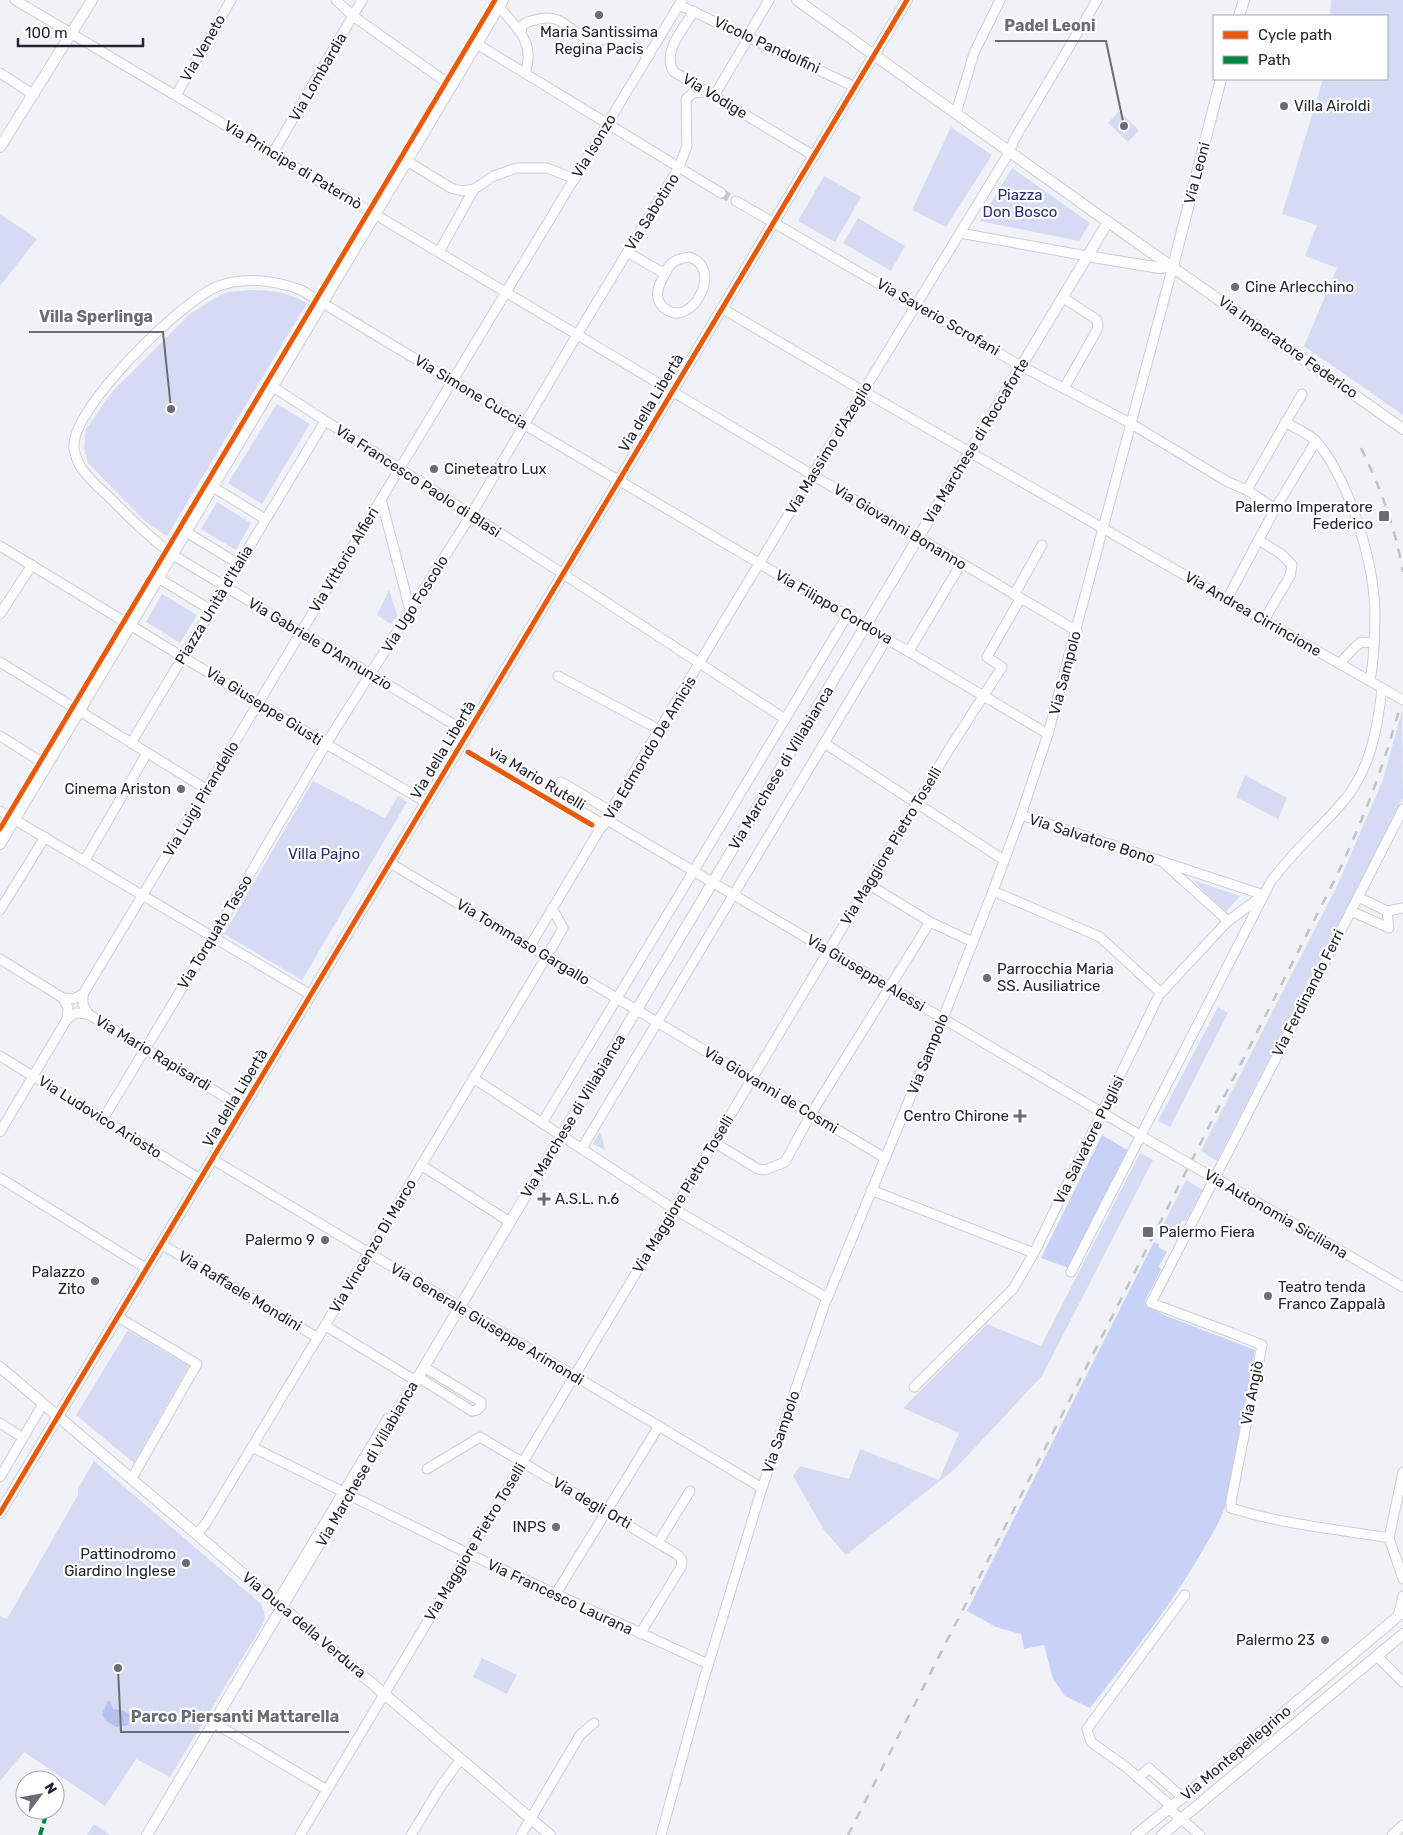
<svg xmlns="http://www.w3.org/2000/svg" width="1403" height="1835" viewBox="0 0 1403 1835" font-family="Rubik,sans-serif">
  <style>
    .green { fill: #d5dbf2 }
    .forest { fill: #c8d1f6 }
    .water { fill: #b6c1ef }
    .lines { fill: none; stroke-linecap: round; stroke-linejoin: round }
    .minor-tunnel { stroke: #c8c9d0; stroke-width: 9; stroke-dasharray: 9 4.5; stroke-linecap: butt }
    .minor-casing { stroke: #ccced6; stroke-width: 11 }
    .tertiary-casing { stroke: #ccced6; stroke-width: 12 }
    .minor { stroke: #fdfdfe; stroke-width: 9 }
    .tertiary { stroke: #fdfdfe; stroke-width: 10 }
    .rail { stroke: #c2c2c4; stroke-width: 2.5; stroke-dasharray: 9 9; stroke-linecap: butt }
    .minor-bridge-casing { stroke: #ccced6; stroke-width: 11; stroke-linecap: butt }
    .minor-bridge { stroke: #fdfdfe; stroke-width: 9 }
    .quiet { stroke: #00873e; stroke-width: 4; stroke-dasharray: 8 4; stroke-linecap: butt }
    .cycleway-casing { stroke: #fff; stroke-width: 8 }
    .cycleway { stroke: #e8590c; stroke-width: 5 }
    .poi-dot { fill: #6b6d75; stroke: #fff; stroke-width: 2 }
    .labels { text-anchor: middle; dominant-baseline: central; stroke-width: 4.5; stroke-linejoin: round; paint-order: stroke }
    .poi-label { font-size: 15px; fill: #23252f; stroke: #fff; text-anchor: end }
    .street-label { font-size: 15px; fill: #23252f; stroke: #fff }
    .park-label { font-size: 15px; fill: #262e75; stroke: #fff }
    .leader { fill: none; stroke: #6b6d75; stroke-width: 2 }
    .callout-dot { fill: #6b6d75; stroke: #fff; stroke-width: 2 }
    .callout-label { font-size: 16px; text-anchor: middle; font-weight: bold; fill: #6b6d75; stroke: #fff; stroke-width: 4.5; stroke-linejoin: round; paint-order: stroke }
  </style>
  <rect width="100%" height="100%" fill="#f1f2f8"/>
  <!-- green -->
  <g class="green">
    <polygon points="1331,0 1403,0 1403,415 1304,346 1337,268 1305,256 1317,225 1282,214 1323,79 1387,79 1387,16 1330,16"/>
    <polygon points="1119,111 1139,130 1128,142 1108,123"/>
    <polygon points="951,127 992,155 946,227 912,210"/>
    <polygon points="1012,168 1090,223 1079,241 980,221"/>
    <polygon points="824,176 861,197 835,242 798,221"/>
    <polygon points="0,214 37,239 0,286"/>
    <polygon points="858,218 905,246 891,271 843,243"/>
    <path d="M252,290C272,290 289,293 307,303L167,536L146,522L88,463L84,448L86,429L113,391L190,314L218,296L229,292Z"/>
    <polygon points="277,404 310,424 262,504 228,483"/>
    <polygon points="217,502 251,523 236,550 201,529"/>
    <polygon points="389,590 399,621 394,619 391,624 377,615"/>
    <polygon points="162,594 197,615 180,643 146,622"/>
    <polygon points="1402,710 1403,798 1217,1161 1201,1151 1337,886 1383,780"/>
    <polygon points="1245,775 1287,798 1278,819 1236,797"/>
    <polygon points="313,781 385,818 398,796 407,802 302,980 224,934"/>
    <polygon points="1192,880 1240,896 1226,912"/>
    <polygon points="1218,1007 1228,1013 1170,1127 1158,1121"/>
    <polygon points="599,1133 601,1133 605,1150 593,1144"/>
    <polygon points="1140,1153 1153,1160 1042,1376 955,1469 846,1555 824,1530 793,1476 800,1466 849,1479 860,1449 939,1480 959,1433 903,1408 987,1324 1041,1346"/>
    <polygon points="1186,1180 1203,1190 1186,1221 1182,1221 1175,1235 1166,1230 1164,1233 1160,1231"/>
    <polygon points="128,1330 189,1366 134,1463 76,1415"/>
    <path d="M94,1461L260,1603C265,1610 266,1616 263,1624L170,1777L136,1759L105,1806L24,1752L0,1781V1616L7,1619L78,1495V1489Z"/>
    <polygon points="482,1658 517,1675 507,1694 473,1677"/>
    <polygon points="94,1824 110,1835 87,1835"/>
  </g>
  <!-- forest -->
  <g class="forest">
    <polygon points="1102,1135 1129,1151 1069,1268 1041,1258"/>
    <path d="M1154,1242L1159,1244L1158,1247L1167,1252L1159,1266L1161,1270L1145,1301L1146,1306L1169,1317L1255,1350L1225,1507C1219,1524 1209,1539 1200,1555C1168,1610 1129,1658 1090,1708L1065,1696L1053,1679L1044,1645L1024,1649L1021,1634L996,1627L967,1611Z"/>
  </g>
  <!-- water -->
  <polygon class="water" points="108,1701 110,1701 113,1709 121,1710 130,1714 130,1719 128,1725 116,1727 105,1720 102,1714"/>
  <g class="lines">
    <!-- minor-tunnel -->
    <polyline class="minor-tunnel" points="721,193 736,201"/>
    <defs>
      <g id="minor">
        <polyline points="15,0 910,533 1077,631"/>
        <polyline points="336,0 353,16 446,82 448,87 447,94"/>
        <polyline points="679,5 855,87"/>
        <path d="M499,7C517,27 536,44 525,73"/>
        <path d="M694,11C684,28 661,52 674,72L814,156"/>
        <path d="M521,32L522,26C526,22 530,21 535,20C563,12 567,31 587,38C598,42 608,38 618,39C629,41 639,50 649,56"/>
        <polyline points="477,44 721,193"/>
        <polyline points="0,73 34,95"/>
        <polyline points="176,95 231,0"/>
        <polyline points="714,96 749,37 750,32 769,0"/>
        <polyline points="956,113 974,53 1000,0"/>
        <polyline points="273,153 362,0"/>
        <polyline points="407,161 451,188 463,191 474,189"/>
        <polyline points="736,201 1021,366 1130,423 1228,482 1247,490 1275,509"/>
        <polyline points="960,233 1087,256"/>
        <polyline points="439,252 474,189 494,176 516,168 547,168 575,179"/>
        <polyline points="627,252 665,274"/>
        <path d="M689,257C724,267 693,327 667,310C653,301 657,289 663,277C665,273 668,267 671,264C676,259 683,258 689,257Z"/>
        <polyline points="1062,297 1096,319 1098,324 1097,330 1064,388"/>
        <polyline points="723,309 863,391 1403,700"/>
        <polyline points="273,387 554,568 785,719"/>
        <path d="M1285,422C1295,428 1310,434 1317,442C1350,482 1374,562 1375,613C1375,636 1374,659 1370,681"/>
        <polyline points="213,487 265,519"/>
        <polyline points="1247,490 1302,394"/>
        <polyline points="381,499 410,610"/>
        <polyline points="186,532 239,564"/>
        <polyline points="1259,540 1281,554 1292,565 1290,576 1264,620"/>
        <polyline points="0,546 326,744 426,802"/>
        <polyline points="158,578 211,610"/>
        <polyline points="1014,595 1042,545"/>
        <polyline points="1227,599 1275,509 1316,441"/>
        <polyline points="0,614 32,565"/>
        <polyline points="909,651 961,564"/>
        <polyline points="0,662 206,789"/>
        <polyline points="1339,664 1355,647 1361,642 1374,643"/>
        <polyline points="558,676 660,730"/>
        <path d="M468,733L173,555C149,537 129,517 108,496C99,488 89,479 82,469C78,463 75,455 74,448C70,409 181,302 216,287C242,276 274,280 301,290L525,425L1048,734"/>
        <polyline points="0,736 40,761 46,767"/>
        <polyline points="131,743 325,421"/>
        <polyline points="824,743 1004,860"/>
        <path d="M1403,809L1151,1303L1232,1333L1262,1345L1231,1501V1508C1281,1524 1336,1529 1389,1538L1403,1579"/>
        <polyline points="0,811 311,995"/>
        <polyline points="1021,815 1264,895"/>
        <polyline points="607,820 1145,1138"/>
        <polyline points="604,825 553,794 561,782 612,812"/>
        <polyline points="85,860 147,753"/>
        <polyline points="390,863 885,1158"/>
        <polyline points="1166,865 1228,921"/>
        <polyline points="868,884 930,922 973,942"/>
        <polyline points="993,891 1100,937 1161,993"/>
        <polyline points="1358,897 1387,911 1403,908"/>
        <polyline points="0,910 45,837"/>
        <polyline points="1351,911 1389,928 1387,911"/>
        <path d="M530,946C590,847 648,748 707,650C807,483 908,317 1010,151L1014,140L1097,0"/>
        <polyline points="0,959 63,998 73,999 83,994"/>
        <polyline points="83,994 682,0"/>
        <polyline points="83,994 83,1004 88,1014"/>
        <polyline points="67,1019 76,1013 88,1014 243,1108"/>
        <polyline points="0,1056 200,1179"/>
        <polyline points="473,1078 674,1209 827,1298"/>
        <polyline points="103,1119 213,937 326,744 471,515 577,335 679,167 687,146 686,99 693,93 706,92"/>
        <polyline points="542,1123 847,616"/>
        <polyline points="0,1132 67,1019 68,1008 63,998"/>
        <polyline points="715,1143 758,1169 765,1170 785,1162 811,1114 930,922"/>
        <polyline points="582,1148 887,638"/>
        <polyline points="212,1159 762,1488"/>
        <polyline points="421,1165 510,1222"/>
        <polyline points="1210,1175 1403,1287"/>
        <polyline points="0,1178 147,1269"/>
        <polyline points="871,1190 1034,1253"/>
        <polyline points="161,1244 318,1338"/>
        <path d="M1071,1272L1270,883C1292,851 1323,827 1347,797C1371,766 1378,726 1382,688"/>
        <polyline points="118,1317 197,1364 132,1478"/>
        <polyline points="326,1326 416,1381"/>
        <polyline points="418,1377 472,1411 477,1410 481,1406 481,1402 424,1367"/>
        <polyline points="914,1387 1013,1289 1034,1253 1159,995 1228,921 1262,896"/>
        <polyline points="0,1423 23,1438"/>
        <polyline points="252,1447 469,1554 708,1664"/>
        <polyline points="427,1469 480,1437 678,1555 682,1560 681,1567 640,1634"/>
        <polyline points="0,1477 43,1404"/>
        <polyline points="197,1534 206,1523 252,1447 547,956 563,928 552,908"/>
        <polyline points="1389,1538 1403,1472"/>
        <polyline points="658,1543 690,1491"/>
        <polyline points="555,1595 659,1426"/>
        <polyline points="277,1602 388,1418"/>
        <polyline points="1398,1616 1403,1596"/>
        <polyline points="1377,1656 1403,1682"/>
        <polyline points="214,1723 327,1790"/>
        <polyline points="1138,1778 1149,1768 1183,1798"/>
        <polyline points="1172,1807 1126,1767 1091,1742 1087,1729 1185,1595"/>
        <polyline points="1169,1809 1200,1835"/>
        <polyline points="300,1835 948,751 1002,667 987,657 1020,599"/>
        <polyline points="411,1835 441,1786 461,1759"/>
        <polyline points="521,1835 580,1735 594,1723"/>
        <polyline points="661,1835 703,1682 762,1488 824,1306 943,1018 993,891 1021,815 1048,734 1173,266"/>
        <polyline points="1392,1835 1403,1825"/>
      </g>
      <g id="tertiary">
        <polyline points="797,0 1108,222 1403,429"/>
        <polyline points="1239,16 1244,0"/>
        <polyline points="0,147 92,0"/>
        <polyline points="1087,256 1160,268 1173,266"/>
        <polyline points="1173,266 1221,79"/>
        <polyline points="0,844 503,0"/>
        <polyline points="0,1367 550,1835"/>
        <polyline points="0,1513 907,0"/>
        <polyline points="147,1835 510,1222 918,538 1108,222"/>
        <polyline points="1136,1835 1204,1780 1403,1612"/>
        <polyline points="1162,1835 1403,1634"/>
      </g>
    </defs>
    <!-- minor casing -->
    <use href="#minor" class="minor-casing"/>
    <!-- tertiary casing -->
    <use href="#tertiary" class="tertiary-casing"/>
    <!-- minor -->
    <use href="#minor" class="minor"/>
    <!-- tertiary -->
    <use href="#tertiary" class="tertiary"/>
    <!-- rail -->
    <g class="rail">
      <path d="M1361,448C1381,488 1395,528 1403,572"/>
      <path d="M848,1835L1330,889C1359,831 1382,772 1399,710"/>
    </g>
    <defs>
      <polyline id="minor-bridge" points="1148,1140 1207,1174"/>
    </defs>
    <!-- minor-bridge casing -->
    <use href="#minor-bridge" class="minor-bridge-casing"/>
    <!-- minor-bridge -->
    <use href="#minor-bridge" class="minor-bridge"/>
    <!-- quiet -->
    <polyline class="quiet" points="40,1835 46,1815"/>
    <defs>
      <g id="cycleway">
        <polyline points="468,752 592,825"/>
        <polyline points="0,829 495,0"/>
        <polyline points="0,1513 907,0"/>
      </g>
    </defs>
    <!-- cycleway casing -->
    <use href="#cycleway" class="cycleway-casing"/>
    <!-- cycleway -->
    <use href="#cycleway" class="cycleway"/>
  </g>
  <!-- markers -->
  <g class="poi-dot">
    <circle cx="599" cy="15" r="5"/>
    <circle cx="1284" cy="106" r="5"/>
    <circle cx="1235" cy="287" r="5"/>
    <circle cx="434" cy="469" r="5"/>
    <rect x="1378" y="510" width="12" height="12" rx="2.5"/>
    <circle cx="181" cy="789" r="5"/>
    <circle cx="987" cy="978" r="5"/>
    <path d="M1017.5 1108.5h5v5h5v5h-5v5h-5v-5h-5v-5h5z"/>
    <path d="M541.5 1191.5h5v5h5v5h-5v5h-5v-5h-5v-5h5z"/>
    <rect x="1142" y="1226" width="12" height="12" rx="2.5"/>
    <circle cx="325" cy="1240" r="5"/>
    <circle cx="95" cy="1281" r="5"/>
    <circle cx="1268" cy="1296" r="5"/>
    <circle cx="556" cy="1527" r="5"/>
    <circle cx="186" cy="1563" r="5"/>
    <circle cx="1325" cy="1640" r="5"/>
  </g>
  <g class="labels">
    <!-- poi labels -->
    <g class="poi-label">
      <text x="599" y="32" text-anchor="middle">Maria Santissima<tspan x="599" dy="17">Regina Pacis</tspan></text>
      <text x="1294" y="106" text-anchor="start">Villa Airoldi</text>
      <text x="1245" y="287" text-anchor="start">Cine Arlecchino</text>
      <text x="444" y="469" text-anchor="start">Cineteatro Lux</text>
      <text x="1373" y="507">Palermo Imperatore<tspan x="1373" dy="17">Federico</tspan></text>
      <text x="171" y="789">Cinema Ariston</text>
      <text x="997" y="969" text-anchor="start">Parrocchia Maria<tspan x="997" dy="17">SS. Ausiliatrice</tspan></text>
      <text x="1009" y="1116">Centro Chirone</text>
      <text x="555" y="1199" text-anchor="start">A.S.L. n.6</text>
      <text x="1159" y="1232" text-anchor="start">Palermo Fiera</text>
      <text x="315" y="1240">Palermo 9</text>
      <text x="85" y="1272">Palazzo<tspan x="85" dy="17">Zito</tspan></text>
      <text x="1278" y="1287" text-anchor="start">Teatro tenda<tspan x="1278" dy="17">Franco Zappalà</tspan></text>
      <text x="546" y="1527">INPS</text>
      <text x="176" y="1554">Pattinodromo<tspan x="176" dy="17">Giardino Inglese</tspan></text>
      <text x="1315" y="1640">Palermo 23</text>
    </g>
    <!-- street labels -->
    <g class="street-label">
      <text transform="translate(767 45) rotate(25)">Vicolo Pandolfini</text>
      <text transform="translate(203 48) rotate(-60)">Via Veneto</text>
      <text transform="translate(318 77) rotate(-60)">Via Lombardia</text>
      <text transform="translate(715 96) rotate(31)">Via Vodige</text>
      <text transform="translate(594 146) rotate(-59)">Via Isonzo</text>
      <text transform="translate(293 165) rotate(31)">Via Principe di Paternò</text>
      <text transform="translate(1197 173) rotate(-75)">Via Leoni</text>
      <text transform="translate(652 212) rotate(-58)">Via Sabotino</text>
      <text transform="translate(938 317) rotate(30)">Via Saverio Scrofani</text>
      <text transform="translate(1288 347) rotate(35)">Via Imperatore Federico</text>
      <text transform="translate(471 392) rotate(31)">Via Simone Cuccia</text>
      <text transform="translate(651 403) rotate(-59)">Via della Libertà</text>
      <text transform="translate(976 441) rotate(-59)">Via Marchese di Roccaforte</text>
      <text transform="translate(829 448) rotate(-59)">Via Massimo d'Azeglio</text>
      <text transform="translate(418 481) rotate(33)">Via Francesco Paolo di Blasi</text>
      <text transform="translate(900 527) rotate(31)">Via Giovanni Bonanno</text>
      <text transform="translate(344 560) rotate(-59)">Via Vittorio Alfieri</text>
      <text transform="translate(415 604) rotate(-58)">Via Ugo Foscolo</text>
      <text transform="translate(214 605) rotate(-59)">Piazza Unità d'Italia</text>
      <text transform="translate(834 607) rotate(30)">Via Filippo Cordova</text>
      <text transform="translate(1253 614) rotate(30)">Via Andrea Cirrincione</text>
      <text transform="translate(320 644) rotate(31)">Via Gabriele D'Annunzio</text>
      <text transform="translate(1065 673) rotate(-75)">Via Sampolo</text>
      <text transform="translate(264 706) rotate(32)">Via Giuseppe Giusti</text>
      <text transform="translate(650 748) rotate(-59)">Via Edmondo De Amicis</text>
      <text transform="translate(443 750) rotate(-59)">Via della Libertà</text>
      <text transform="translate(781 768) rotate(-59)">Via Marchese di Villabianca</text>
      <text transform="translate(537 778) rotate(31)">via Mario Rutelli</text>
      <text transform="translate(201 799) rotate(-59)">Via Luigi Pirandello</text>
      <text transform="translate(1092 839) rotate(18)">Via Salvatore Bono</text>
      <text transform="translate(891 846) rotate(-59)">Via Maggiore Pietro Toselli</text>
      <text transform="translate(215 932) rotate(-59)">Via Torquato Tasso</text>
      <text transform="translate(523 942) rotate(31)">Via Tommaso Gargallo</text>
      <text transform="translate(866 973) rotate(31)">Via Giuseppe Alessi</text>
      <text transform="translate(1308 993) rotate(-63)">Via Ferdinando Ferri</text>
      <text transform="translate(153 1053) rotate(31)">Via Mario Rapisardi</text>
      <text transform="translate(928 1054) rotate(-68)">Via Sampolo</text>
      <text transform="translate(771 1090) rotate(31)">Via Giovanni de Cosmi</text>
      <text transform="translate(235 1098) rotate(-59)">Via della Libertà</text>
      <text transform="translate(573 1116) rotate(-59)">Via Marchese di Villabianca</text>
      <text transform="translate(100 1117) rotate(32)">Via Ludovico Ariosto</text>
      <text transform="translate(1089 1140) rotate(-64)">Via Salvatore Puglisi</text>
      <text transform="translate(683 1194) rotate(-59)">Via Maggiore Pietro Toselli</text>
      <text transform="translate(1276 1214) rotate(30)">Via Autonomia Siciliana</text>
      <text transform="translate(373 1246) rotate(-59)">Via Vincenzo Di Marco</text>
      <text transform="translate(240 1291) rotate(31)">Via Raffaele Mondini</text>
      <text transform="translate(487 1324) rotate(31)">Via Generale Giuseppe Arimondi</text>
      <text transform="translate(1252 1393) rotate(-79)">Via Angiò</text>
      <text transform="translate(781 1432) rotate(-71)">Via Sampolo</text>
      <text transform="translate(367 1464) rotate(-60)">Via Marchese di Villabianca</text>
      <text transform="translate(592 1503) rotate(30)">Via degli Orti</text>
      <text transform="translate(475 1542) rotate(-59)">Via Maggiore Pietro Toselli</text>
      <text transform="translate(560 1597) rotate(25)">Via Francesco Laurana</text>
      <text transform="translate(304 1625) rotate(40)">Via Duca della Verdura</text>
      <text transform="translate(1236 1753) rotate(-40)">Via Montepellegrino</text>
    </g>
    <!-- park labels -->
    <g class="park-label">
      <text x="1020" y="195">Piazza<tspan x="1020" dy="17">Don Bosco</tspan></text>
      <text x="324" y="854">Villa Pajno</text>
    </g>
  </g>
  <!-- callouts -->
  <path class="leader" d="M1124 126L1106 41H995M171 409L163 332H29M118 1668L121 1732H349"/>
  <g class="callout-dot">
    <circle cx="1124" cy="126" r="5"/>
    <circle cx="171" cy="409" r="5"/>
    <circle cx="118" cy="1668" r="5"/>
  </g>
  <g class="callout-label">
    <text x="1050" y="31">Padel Leoni</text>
    <text x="96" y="322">Villa Sperlinga</text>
    <text x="235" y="1722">Parco Piersanti Mattarella</text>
  </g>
  <!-- legend -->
  <rect x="1213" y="15" width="175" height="65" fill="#ffffff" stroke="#a7a8ac"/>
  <rect x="1223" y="31" width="25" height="8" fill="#e8590c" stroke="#a7a8ac"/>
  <text x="1258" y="40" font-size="15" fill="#23252f">Cycle path</text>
  <rect x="1223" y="56" width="25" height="8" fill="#00873e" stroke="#a7a8ac"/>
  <text x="1258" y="65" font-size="15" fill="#23252f">Path</text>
  <!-- north arrow -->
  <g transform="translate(40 1795) rotate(58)"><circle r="24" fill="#ffffff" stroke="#a7a8ac"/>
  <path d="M0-4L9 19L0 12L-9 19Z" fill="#6b6d75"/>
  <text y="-8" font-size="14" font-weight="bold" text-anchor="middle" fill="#23252f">N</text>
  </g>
  <!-- scale -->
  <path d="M18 38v8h125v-8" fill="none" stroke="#23252f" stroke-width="2.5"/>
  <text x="25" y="38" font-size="15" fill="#23252f" stroke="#ffffff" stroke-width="4" paint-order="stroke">100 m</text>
</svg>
